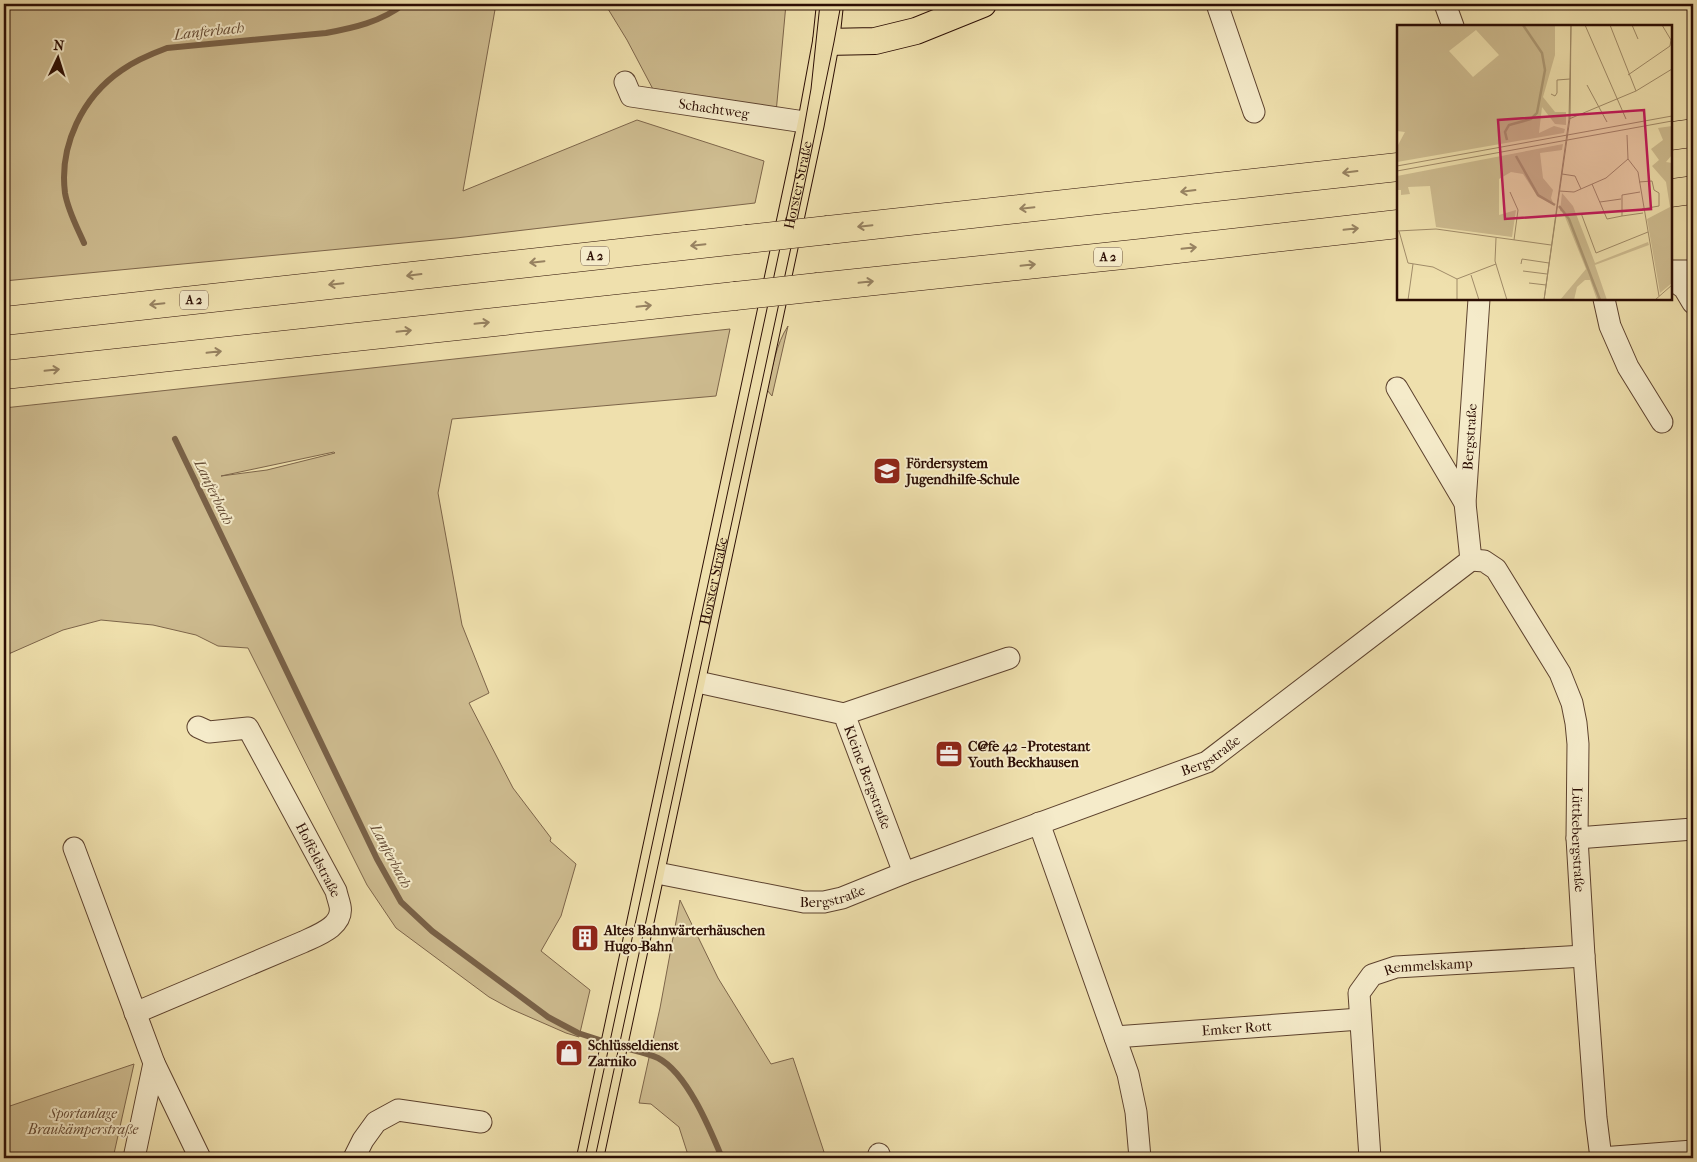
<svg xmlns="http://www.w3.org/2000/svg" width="1697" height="1162" viewBox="0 0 1697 1162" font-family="'IM FELL French Canon',serif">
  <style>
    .green { fill: #cebc90; stroke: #7d654a; fill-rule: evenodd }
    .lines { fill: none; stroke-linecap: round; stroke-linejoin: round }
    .stream { stroke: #796147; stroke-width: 6 }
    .minor-casing { stroke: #5d422e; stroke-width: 23 }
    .major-casing { stroke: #2c0e04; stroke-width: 28 }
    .highway-casing { stroke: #2c0e04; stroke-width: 29 }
    .minor { stroke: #f5ebca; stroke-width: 21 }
    .major { stroke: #efe0ad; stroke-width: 26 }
    .highway { stroke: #efe0ad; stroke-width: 28 }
    .tram { stroke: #2c0e04; stroke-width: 1 }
    .highway-bridge-casing { stroke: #2c0e04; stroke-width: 29; stroke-linecap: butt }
    .highway-bridge { stroke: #efe0ad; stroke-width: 28 }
    .oneway { stroke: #978261 }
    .labels { text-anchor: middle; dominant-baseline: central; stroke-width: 4; stroke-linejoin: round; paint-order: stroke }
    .shield { fill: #f5ebca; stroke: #68503f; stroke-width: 1 }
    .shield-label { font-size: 12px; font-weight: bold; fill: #2c0e04 }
    .street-label { font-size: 14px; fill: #2c0e04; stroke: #f5ebca }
    .poi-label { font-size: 14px; font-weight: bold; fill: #2c0e04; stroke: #f5ebca; text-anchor: start }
    .park-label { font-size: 14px; font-style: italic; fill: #654b35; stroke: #f5ebca }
    .water-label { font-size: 15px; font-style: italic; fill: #664d36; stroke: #f5ebca }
    .inset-river { fill: none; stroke: #ad9974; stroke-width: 2.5 }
    .inset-road { fill: none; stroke: #a18c69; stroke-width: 1 }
    .view { fill: #c2185b; fill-opacity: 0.15; stroke: #c2185b; stroke-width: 2.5 }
    .inset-edge { fill: none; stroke: #2c0e04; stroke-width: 2.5 }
  </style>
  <rect width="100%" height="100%" fill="#efe0ad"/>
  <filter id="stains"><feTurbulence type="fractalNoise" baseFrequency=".004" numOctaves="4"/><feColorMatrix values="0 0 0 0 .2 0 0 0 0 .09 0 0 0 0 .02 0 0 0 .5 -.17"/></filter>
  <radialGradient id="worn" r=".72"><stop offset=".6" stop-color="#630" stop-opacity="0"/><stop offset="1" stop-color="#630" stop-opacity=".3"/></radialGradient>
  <!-- green -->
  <g class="green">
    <polygon points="4,4 496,4 463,191 637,120 764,161 755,203 456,238 4,281"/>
    <polygon points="605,4 786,4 776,113 655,93 627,40"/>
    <path d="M788,326L772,396L767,390C772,369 776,344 788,326Z"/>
    <path d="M730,329L716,396L452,419L438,493L462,625L489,693L469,703L513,788L551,838L550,841L576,864L561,916L541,951L590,990L579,1037L566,1033L511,1009L489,997L396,928L367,885L248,648L218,646L196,635L153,625L101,620L63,630L4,656V408ZM335,453L267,470L221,476L334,452Z"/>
    <polygon points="680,900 718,978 771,1064 793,1058 826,1158 689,1158 679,1127 651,1104 639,1103 660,1008"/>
    <polygon points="134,1064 113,1158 4,1158 4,1108"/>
  </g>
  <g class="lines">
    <!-- stream -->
    <g class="stream">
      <path d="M84,243C77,227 68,211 65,193C59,146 82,97 122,70C136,60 151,54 167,48L326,33C353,28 381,22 404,4"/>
      <polyline points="175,439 377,859 401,902 432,931 548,1017 578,1033 609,1043"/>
      <path d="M621,1047C632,1050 647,1053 658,1058C687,1073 710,1129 722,1158"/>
    </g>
    <defs>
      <g id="minor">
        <polyline points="1217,4 1254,112"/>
        <polyline points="1445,4 1453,26"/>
        <path id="s1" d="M625,82L631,96L811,123"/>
        <polyline points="1671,271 1693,271"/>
        <polyline points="1671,279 1684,288 1693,303"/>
        <polyline points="1604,299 1610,326 1628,367 1662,422"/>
        <polyline points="1397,388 1465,503"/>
        <path id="s2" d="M1471,560L1484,561L1496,569L1560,673L1572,703L1576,723L1578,744L1577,838L1584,956L1596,1118L1601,1158"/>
        <path id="s3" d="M693,681L844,714L904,873"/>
        <polyline points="844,714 1009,658"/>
        <polyline points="1039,823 1128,1074 1136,1112 1140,1158"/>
        <polyline points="1577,838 1693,829"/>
        <polyline points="74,848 154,1063 134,1158"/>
        <path id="s4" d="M652,872L804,902H824L842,898L904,873L1207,762L1471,560L1465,503L1479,299"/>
        <path d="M135,1013L303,942C318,935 344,926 340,906C339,901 337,896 336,891L248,728L209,732L198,727"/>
        <path id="s5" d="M1115,1037L1360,1019"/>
        <polyline points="154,1063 200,1158"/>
        <polyline points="879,1154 880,1158"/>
        <polyline points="354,1158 363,1140 376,1122 398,1110 481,1122"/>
        <path id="s6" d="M1370,1158L1359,993L1372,975L1396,967L1584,956"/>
        <polyline points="1601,1158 1693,1151"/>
      </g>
      <g id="major">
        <polyline points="826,42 875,41 916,31 983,4"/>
        <path id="s7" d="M590,1158L811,123L826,42L830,4"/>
      </g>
      <g id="highway">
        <polyline points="1671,136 1693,133"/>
        <polyline points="1671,193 1693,190"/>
        <polyline points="828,230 1398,167"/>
        <polyline points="818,287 1142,253 1398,224"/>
        <polyline points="4,321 747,239"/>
        <polyline points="4,375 735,296"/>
      </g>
    </defs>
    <!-- minor casing -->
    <use href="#minor" class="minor-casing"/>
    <!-- major casing -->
    <use href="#major" class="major-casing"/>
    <!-- highway casing -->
    <use href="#highway" class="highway-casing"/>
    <!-- minor -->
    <use href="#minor" class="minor"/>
    <!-- major -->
    <use href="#major" class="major"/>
    <!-- highway -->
    <use href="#highway" class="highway"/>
    <!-- tram -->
    <g class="tram">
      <polyline points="585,1158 795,178 811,89 820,4"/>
      <polyline points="595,1158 804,187 834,42 841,4"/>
    </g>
    <defs>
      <g id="highway-bridge">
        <polyline points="747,239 828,230"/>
        <polyline points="735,296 818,287"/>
      </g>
    </defs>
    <!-- highway-bridge casing -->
    <use href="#highway-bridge" class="highway-bridge-casing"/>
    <!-- highway-bridge -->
    <use href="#highway-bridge" class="highway-bridge"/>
  </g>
  <!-- one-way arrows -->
  <defs><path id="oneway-shaft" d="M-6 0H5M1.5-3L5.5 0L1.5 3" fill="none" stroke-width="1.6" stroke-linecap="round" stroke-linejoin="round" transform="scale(1.25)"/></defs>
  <g class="oneway">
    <use href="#oneway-shaft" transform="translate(1350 172) rotate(173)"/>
    <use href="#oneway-shaft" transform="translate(1188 191) rotate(173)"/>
    <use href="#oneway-shaft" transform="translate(1027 208) rotate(174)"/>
    <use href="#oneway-shaft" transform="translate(865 226) rotate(174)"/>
    <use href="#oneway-shaft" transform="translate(1351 229) rotate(-6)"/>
    <use href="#oneway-shaft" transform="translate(698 245) rotate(174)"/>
    <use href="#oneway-shaft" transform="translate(1189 248) rotate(-6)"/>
    <use href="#oneway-shaft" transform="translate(537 262) rotate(174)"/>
    <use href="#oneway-shaft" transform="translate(1028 265) rotate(-6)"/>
    <use href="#oneway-shaft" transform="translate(414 275) rotate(173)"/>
    <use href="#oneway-shaft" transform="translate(866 282) rotate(-6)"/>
    <use href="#oneway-shaft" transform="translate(336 284) rotate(174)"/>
    <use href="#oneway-shaft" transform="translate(157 304) rotate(174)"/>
    <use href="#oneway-shaft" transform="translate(644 306) rotate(-6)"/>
    <use href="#oneway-shaft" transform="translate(482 323) rotate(-6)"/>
    <use href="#oneway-shaft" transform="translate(404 331) rotate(-6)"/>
    <use href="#oneway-shaft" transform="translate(214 352) rotate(-6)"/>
    <use href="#oneway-shaft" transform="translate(52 370) rotate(-6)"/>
  </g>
  <!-- icons -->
  <defs>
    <symbol id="school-square" viewBox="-11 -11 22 22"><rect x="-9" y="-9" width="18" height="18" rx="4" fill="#8f2418" stroke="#f5ebca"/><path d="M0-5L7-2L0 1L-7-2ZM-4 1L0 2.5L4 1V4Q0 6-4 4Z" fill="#fff"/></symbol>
    <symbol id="office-square" viewBox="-11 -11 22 22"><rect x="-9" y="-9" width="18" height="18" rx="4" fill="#8f2418" stroke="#f5ebca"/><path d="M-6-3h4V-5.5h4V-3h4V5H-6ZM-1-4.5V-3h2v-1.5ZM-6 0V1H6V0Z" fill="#fff"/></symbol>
    <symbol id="building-square" viewBox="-11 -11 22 22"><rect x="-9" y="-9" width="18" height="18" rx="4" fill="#8f2418" stroke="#f5ebca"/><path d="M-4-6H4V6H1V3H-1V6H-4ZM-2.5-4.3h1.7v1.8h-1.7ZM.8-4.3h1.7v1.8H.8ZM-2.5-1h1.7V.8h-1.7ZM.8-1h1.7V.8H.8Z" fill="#fff"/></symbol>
    <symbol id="shop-square" viewBox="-11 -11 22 22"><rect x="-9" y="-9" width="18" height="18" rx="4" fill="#8f2418" stroke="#f5ebca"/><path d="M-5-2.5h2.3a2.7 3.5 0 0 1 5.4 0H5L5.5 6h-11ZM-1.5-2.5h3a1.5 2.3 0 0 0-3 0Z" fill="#fff"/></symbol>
  </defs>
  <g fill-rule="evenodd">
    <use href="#school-square" x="871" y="455" width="32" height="32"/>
    <use href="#office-square" x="933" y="738" width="32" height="32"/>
    <use href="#building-square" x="569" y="922" width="32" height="32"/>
    <use href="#shop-square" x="553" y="1037" width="32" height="32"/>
  </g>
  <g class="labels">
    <!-- shield labels -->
    <g class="shield">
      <rect x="581" y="246.5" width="28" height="19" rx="4"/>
      <rect x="1094" y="247.5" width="28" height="19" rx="4"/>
      <rect x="180" y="290.5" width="28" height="19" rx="4"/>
    </g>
    <g class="shield-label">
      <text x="595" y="256">A 2</text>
      <text x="1108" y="257">A 2</text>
      <text x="194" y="300">A 2</text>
    </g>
    <!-- street labels -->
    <g class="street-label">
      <text stroke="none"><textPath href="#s1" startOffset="99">Schachtweg</textPath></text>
      <text stroke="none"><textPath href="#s7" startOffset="995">Horster Straße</textPath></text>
      <text stroke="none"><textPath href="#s4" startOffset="1039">Bergstraße</textPath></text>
      <text stroke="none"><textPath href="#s7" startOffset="590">Horster Straße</textPath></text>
      <text stroke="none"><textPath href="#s4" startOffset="589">Bergstraße</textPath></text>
      <text stroke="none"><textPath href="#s3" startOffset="222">Kleine Bergstraße</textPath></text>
      <text stroke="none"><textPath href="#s2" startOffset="319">Lüttkebergstraße</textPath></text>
      <text transform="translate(318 860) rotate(63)">Hoffeldstraße</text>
      <text stroke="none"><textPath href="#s4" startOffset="184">Bergstraße</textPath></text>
      <text stroke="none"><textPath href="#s6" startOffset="245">Remmelskamp</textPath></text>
      <text stroke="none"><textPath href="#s5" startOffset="122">Emker Rott</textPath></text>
    </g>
    <!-- poi labels -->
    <g class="poi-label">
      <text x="906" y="463">Fördersystem<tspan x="906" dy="16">Jugendhilfe-Schule</tspan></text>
      <text x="968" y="746">C@fe 42 - Protestant<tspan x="968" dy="16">Youth Beckhausen</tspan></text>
      <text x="604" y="930">Altes Bahnwärterhäuschen<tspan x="604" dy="16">Hugo-Bahn</tspan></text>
      <text x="588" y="1045">Schlüsseldienst<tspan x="588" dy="16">Zarniko</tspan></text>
    </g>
    <!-- park labels -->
    <g class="park-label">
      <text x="83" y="1113">Sportanlage<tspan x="83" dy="16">Braukämperstraße</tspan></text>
    </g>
    <!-- water labels -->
    <g class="water-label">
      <text transform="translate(209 31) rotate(-6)">Lanferbach</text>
      <text transform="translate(214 492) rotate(64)">Lanferbach</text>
      <text transform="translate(391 856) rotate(62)">Lanferbach</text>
    </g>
  </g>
  <!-- overview -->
  <g transform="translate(1397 25)">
    <rect width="275" height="275" fill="#efe0ad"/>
    <path d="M0,0H158V30L146,72L158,87H169V100L158,99L145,82L142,108L157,101L168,104L167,108L0,137L1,120L8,107L0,106ZM79,5L102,30L76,52L52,26ZM275,101V130L269,137L275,138V258L263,268L250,194L273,182L269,157L255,141L262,135L254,124L266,115L261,103ZM166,119L165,125L143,128L146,153L156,165L154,173L157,180L141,172L126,149L114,147L102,154V190L119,185L115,212L39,202L33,161L11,162L13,169L4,170V165H0V151ZM165,168L176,181L198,238L251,217L252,220L198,240L210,275H200L193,255H188L180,262L177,275H163L189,244L166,187L163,186Z" fill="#cebc90" fill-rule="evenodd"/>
    <path class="inset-river" d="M110,115L108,107L112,100L134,94L140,88L148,45L145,28L126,0M119,131L141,170L158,180M162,181L172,194L203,275"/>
    <path class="inset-road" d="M188,0L229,94M213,0L239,66M235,0L241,14M231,50L273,21L274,15L265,0M190,60L210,97M154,69L158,71L160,68V55L173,54M172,94L239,66L275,44M231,134L241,147L262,271M0,141L275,91M0,146L275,96M165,149L178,151L184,164M242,157L255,156L257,165L262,168V181L245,184M195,159L210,194L225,191V170L243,167M162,166L177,167L209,153L231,134L230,110M113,167L121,185L117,215M203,177L224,174M184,188L199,228L251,207M225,191L246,188M0,206L39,204L154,220M2,206L11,238L36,242L60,254L99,239M99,213L98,236L110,275M124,239L125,234L152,238M126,246L150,249M74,250L82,275M60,254V275M132,258L149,260M11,275L16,239M147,275L172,94L174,0M147,275L173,93L174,0M258,275L275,260"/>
    <path class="view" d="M247,85L254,184L108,194L101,95Z"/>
    <rect width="275" height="275" class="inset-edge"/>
  </g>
  <!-- margin -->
  <rect width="1697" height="1162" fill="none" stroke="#efe0ad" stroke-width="20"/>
  <rect x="5" y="5" width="1687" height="1152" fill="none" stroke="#2c0e04" stroke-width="2.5"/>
  <rect x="10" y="10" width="1677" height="1142" fill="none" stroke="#2c0e04"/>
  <!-- north arrow -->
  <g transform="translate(58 58) rotate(4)" stroke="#f5ebca" stroke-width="4" paint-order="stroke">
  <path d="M0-4L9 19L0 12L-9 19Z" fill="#2c0e04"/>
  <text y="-8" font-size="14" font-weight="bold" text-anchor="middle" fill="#2c0e04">N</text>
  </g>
  <rect width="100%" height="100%" filter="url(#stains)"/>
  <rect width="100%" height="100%" fill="url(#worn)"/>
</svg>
